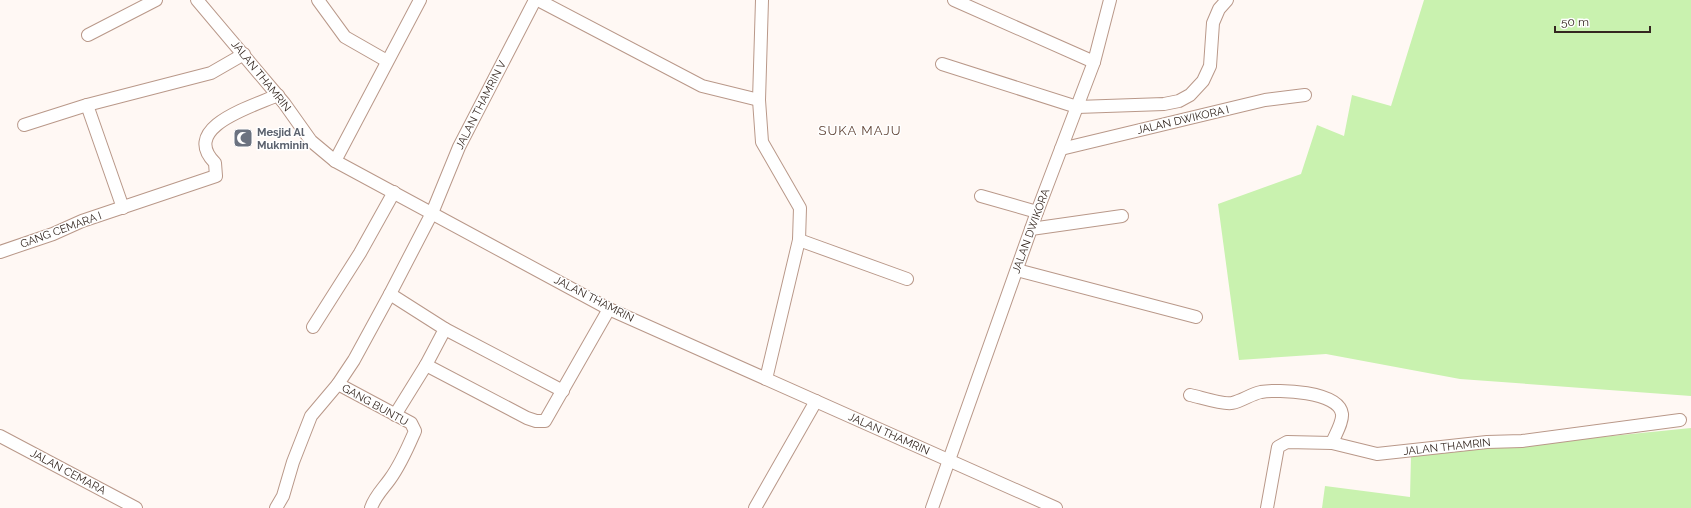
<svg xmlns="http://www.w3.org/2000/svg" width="1691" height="508" viewBox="0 0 1691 508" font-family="Raleway,sans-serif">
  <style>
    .green { fill: #c9f2af }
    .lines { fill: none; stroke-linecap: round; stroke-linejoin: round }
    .minor-casing { stroke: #b99889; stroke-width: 14 }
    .minor { stroke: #fff; stroke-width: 12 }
    .labels { text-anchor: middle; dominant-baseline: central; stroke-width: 3; stroke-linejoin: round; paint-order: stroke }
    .street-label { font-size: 11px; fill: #342720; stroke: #fff }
    .worship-label { font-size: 11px; font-weight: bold; fill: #5b616d; stroke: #fff; text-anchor: start }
    .quarter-label { font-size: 13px; letter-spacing: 1px; fill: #614436; stroke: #fff }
  </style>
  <rect width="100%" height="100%" fill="#fff8f4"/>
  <!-- green -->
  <g class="green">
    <polygon points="1424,0 1691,0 1691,396 1460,379 1326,354 1239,360 1218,204 1301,174 1317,125 1344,136 1352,95 1391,106"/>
    <polygon points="1691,428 1691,508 1322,508 1325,486 1410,497 1411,456"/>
  </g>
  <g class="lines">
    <defs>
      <g id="minor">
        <polyline points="197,0 284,103 311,141 335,161 609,309 1056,508"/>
        <polyline points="318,0 345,37 387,61"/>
        <polyline points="538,0 702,86 759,100"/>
        <polyline points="762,0 759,100 762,142 800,208 799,240 766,379"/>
        <polyline points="954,0 1094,62"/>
        <polyline points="88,35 156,0"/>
        <polyline points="942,64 1077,107 1164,104 1179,101 1190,95 1203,81 1210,66 1213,23 1219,9 1227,0"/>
        <polyline points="24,125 87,105"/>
        <polyline points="1061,149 1265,100 1305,95"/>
        <polyline points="335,161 420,0"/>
        <polyline points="981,196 1037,212"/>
        <polyline points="123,208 87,105 211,73 244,54"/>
        <polyline points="1031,229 1122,216"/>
        <polyline points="799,240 907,279"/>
        <path d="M0,252L53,234L82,221L216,176L215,163C179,127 254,106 278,95"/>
        <polyline points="1017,270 1196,317"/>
        <polyline points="390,294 445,329 426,365 395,415"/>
        <polyline points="313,327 360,253 394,192"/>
        <polyline points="445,329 563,391"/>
        <polyline points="426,365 527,418 536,421 545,421 609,309"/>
        <path d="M338,384L411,423L415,431C408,447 401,464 390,479C383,489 375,496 371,508"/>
        <path d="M1190,395C1200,397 1223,405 1232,403C1242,401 1251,394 1261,392C1278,389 1339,391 1342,414C1343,422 1335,435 1332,443"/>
        <polyline points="0,436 136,508"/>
        <polyline points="276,508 283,496 293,462 311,416 338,384 354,360 390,294 432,213 459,147 535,0"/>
        <polyline points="755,508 816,401"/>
        <polyline points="932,508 1037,212 1094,62 1110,0"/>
        <polyline points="1267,508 1278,447 1287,442 1332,443 1377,454 1487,442 1522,441 1680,420"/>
      </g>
    </defs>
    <!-- minor casing -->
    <use href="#minor" class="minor-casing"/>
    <!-- minor -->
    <use href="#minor" class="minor"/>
  </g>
  <!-- icons -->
  <defs>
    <symbol id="mosque-square" viewBox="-11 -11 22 22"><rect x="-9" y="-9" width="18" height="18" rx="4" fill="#6b7280" stroke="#fff"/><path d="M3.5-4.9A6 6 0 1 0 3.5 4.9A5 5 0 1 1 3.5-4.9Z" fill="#fff"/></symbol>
  </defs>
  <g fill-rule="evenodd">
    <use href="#mosque-square" x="232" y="127" width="22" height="22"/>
  </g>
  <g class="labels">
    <!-- street labels -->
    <g class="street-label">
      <text transform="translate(261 76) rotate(51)">JALAN THAMRIN</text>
      <text transform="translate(481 105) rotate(-63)">JALAN THAMRIN V</text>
      <text transform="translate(1183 120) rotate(-13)">JALAN DWIKORA I</text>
      <text transform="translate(61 230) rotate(-20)">GANG CEMARA I</text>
      <text transform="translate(1031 231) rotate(-70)">JALAN DWIKORA</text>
      <text transform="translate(594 299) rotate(27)">JALAN THAMRIN</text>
      <text transform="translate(375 405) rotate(29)">GANG BUNTU</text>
      <text transform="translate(889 434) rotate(24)">JALAN THAMRIN</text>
      <text transform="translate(1447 447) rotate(-6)">JALAN THAMRIN</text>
      <text transform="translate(68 472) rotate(28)">JALAN CEMARA</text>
    </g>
    <!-- worship labels -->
    <g class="worship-label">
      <text x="257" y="132">Mesjid Al<tspan x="257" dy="13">Mukminin</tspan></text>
    </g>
    <!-- quarter labels -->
    <g class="quarter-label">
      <text x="860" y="130">SUKA MAJU</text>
    </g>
  </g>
  <!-- scale -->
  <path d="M1555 26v6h95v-6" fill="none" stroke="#342720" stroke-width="2"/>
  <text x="1561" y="26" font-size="12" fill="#342720" stroke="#ffffff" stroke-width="3" paint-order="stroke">50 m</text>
</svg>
